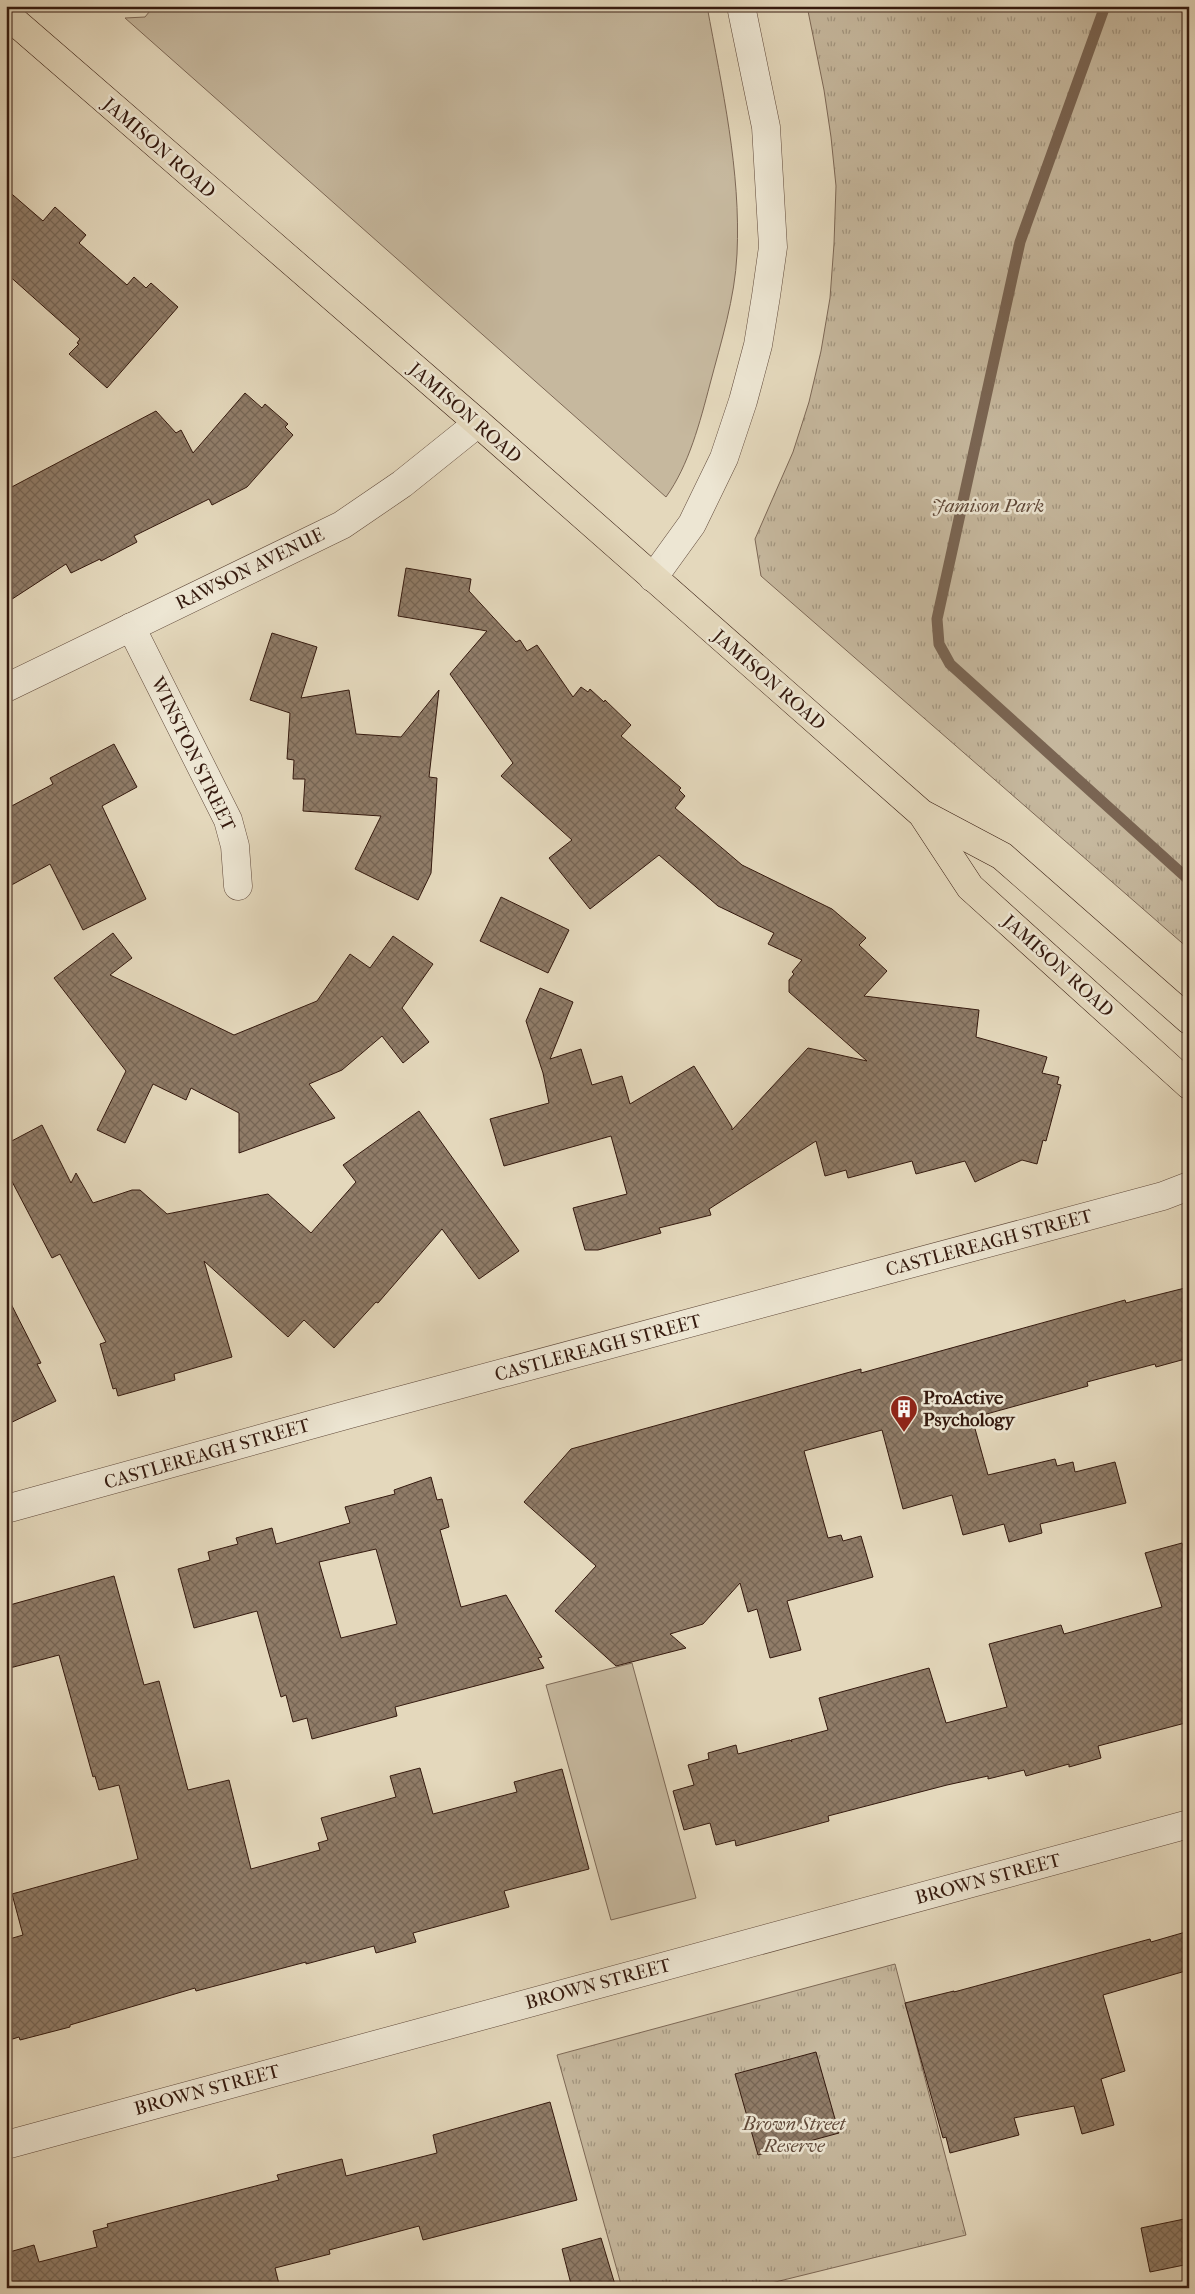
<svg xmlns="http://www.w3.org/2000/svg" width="1195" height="2294" viewBox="0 0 1195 2294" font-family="'IM FELL French Canon',serif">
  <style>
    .green { fill: #c6b89e; stroke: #7d6856 }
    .park { fill: url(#park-tufts); stroke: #7d6856 }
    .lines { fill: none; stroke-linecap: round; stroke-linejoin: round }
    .stream { stroke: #7a6553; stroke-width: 11 }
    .building { fill: url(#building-cross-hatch); stroke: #34190e; fill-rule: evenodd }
    .minor-casing { stroke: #60493a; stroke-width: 29 }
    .major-casing { stroke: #34190e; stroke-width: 29 }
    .minor { stroke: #ede6d3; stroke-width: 28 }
    .major { stroke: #e4d8bc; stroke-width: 28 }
    .labels { text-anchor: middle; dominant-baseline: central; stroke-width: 5; stroke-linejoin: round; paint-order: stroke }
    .street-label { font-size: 19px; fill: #34190e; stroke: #ede6d3 }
    .park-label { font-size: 19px; font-style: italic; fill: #604939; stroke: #ede6d3 }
    .poi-label { font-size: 19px; font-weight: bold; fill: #34190e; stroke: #ede6d3; text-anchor: start }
  </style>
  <defs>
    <pattern id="park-tufts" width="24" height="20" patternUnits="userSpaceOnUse" patternTransform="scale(1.25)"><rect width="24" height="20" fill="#c6b89e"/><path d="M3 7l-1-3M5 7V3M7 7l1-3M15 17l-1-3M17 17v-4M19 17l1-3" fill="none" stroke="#a2957f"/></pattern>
    <pattern id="building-cross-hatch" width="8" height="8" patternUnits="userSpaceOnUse" patternTransform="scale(1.25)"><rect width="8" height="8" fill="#907c68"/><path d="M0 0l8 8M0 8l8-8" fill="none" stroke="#766554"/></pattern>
  </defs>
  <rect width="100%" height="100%" fill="#e4d8bc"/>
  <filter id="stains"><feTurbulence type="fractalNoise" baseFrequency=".004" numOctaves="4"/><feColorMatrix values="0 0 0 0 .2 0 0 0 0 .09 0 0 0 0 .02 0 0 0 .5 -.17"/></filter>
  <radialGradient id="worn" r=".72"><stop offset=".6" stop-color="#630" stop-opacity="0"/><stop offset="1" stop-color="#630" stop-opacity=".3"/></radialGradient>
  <!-- green -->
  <g class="green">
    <path d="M154,6H707C722,88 741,171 737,254C735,298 721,342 710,384C700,422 689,465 666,497L125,18L145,17Z"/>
    <polygon points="632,1663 696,1898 611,1920 546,1685"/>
  </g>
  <!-- park -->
  <g class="park">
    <polygon points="807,6 1189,6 1189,949 761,576 755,539 793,452 809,402 821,351 830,298 834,244 836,186 831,137 824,90"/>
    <polygon points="895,1964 966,2235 751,2288 622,2288 557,2055"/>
  </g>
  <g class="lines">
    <!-- stream -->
    <polyline class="stream" points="1105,6 1020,242 937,619 939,644 950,664 1189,880"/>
  </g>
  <!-- building -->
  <g class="building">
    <polygon points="6,189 43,221 55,207 86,235 79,243 127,285 134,277 146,288 151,283 178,307 107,388 69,354 79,344 77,343 80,339 6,273"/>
    <polygon points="245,393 262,408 265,404 288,424 285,427 293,435 247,487 212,505 209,499 134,536 137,542 101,561 100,559 71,573 66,564 6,603 6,490 156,411 176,433 181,430 193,453"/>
    <polygon points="406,568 471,579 469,591 516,642 520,640 527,651 537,645 573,697 581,687 588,692 590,689 604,702 605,700 631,725 621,736 681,788 679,790 685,796 675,808 742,865 832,909 866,938 859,945 887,971 864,996 979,1010 976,1037 1047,1057 1042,1073 1059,1077 1057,1084 1061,1085 1046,1141 1043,1140 1037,1164 1022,1160 975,1182 965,1161 916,1174 912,1161 848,1178 846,1170 825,1176 816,1141 709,1209 711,1215 659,1228 661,1233 598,1250 585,1250 573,1208 627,1194 611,1136 504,1166 490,1119 549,1103 543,1073 526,1021 540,988 573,1002 550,1059 581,1049 592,1085 622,1076 630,1104 694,1066 732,1127 732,1130 808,1048 867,1061 789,992 789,980 794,974 792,972 802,960 768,944 774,933 718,906 659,855 590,909 549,858 572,840 501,776 513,763 450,674 487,631 398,616"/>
    <polygon points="272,633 317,647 301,698 349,690 356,734 401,737 439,690 429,777 437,778 431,873 418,900 355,869 381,816 303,811 305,779 293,779 294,760 287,759 290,713 250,700"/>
    <polygon points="114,744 137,787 102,806 146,899 83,930 50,864 6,888 6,809 53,784 50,778"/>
    <polygon points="501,897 569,930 548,973 480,941"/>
    <polygon points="113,933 132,958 110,975 234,1035 317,1001 350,954 370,968 393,936 433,964 402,1008 429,1042 403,1063 382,1036 342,1070 309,1084 335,1118 239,1153 239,1113 191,1088 186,1100 153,1084 125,1143 97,1130 126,1071 54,978"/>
    <polygon points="419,1111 519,1251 479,1279 442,1229 378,1303 376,1302 334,1348 304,1320 288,1337 204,1261 232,1357 174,1374 175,1380 118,1396 116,1388 113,1389 100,1344 106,1342 60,1254 52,1258 6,1170 6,1144 42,1125 71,1183 76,1173 93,1203 132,1190 140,1190 167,1214 268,1194 311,1233 356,1182 343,1165"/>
    <polygon points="1189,1287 1189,1358 1156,1367 1155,1364 1087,1382 1088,1386 972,1418 988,1475 1055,1459 1057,1466 1073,1462 1075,1472 1115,1462 1126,1503 1040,1524 1042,1533 1009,1542 1004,1524 963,1535 952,1495 903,1509 882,1430 804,1451 828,1538 841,1535 843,1541 861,1536 873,1577 787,1601 801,1650 770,1658 757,1609 748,1612 740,1583 703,1624 670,1634 686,1648 616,1666 555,1611 596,1566 524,1502 571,1449 861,1369 861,1373 1125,1300 1126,1303 1137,1300"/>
    <polygon points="6,1294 41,1363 37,1364 56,1401 6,1425"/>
    <path d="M431,1477L437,1500L442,1499L449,1527L440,1530L461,1607L506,1595L542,1657L538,1658L544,1668L395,1707L397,1716L312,1739L307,1718L293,1722L286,1695L281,1697L257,1611L194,1628L178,1569L210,1560L208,1552L238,1544L236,1538L272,1528L276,1544L350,1523L345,1507L395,1494L394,1490ZM376,1549L397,1624L341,1638L319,1562Z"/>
    <polygon points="1182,1543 1189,1567 1189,1722 1098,1746 1101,1758 1069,1767 1069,1764 1026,1776 1024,1770 988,1779 988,1776 947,1785 828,1816 829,1821 736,1846 735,1840 716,1845 710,1823 684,1830 673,1791 694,1785 688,1765 709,1759 708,1753 736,1745 738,1754 790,1740 792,1742 791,1740 828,1730 819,1698 929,1668 946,1723 1007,1707 989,1644 1061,1625 1064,1634 1162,1607 1145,1553"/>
    <polygon points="114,1576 144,1685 159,1681 188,1790 229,1780 251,1869 320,1850 318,1843 328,1840 321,1818 396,1797 390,1776 420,1768 433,1814 517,1792 514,1782 562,1769 589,1869 504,1891 509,1907 413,1933 416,1942 376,1953 374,1946 306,1964 306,1962 196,1991 195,1988 70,2025 70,2027 20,2040 19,2037 6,2041 6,1940 23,1935 12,1894 138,1859 119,1785 99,1790 95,1776 93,1777 59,1655 6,1669 6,1606"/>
    <polygon points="1189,1931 1189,1970 1103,1995 1125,2071 1101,2079 1114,2125 1082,2134 1074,2106 1014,2118 1019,2135 950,2153 946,2137 943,2138 905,2003 954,1991 954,1992 1150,1939 1151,1942"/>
    <polygon points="816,2052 839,2133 758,2155 735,2074"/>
    <polygon points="550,2102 577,2200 423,2240 419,2226 329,2250 330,2254 275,2268 280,2288 6,2288 6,2253 34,2245 39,2262 97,2247 93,2231 108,2227 107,2224 279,2180 277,2175 342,2159 346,2176 437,2153 433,2135"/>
    <polygon points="1189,2218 1189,2264 1150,2272 1141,2228"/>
    <polygon points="601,2238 616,2288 572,2288 562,2249"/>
  </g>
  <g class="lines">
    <defs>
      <g id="minor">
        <polyline points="653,578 692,524 724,458 743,401 758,345 766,296 773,247 766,127 741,6"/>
        <polyline points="131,627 228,820 235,846 238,886"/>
        <polyline points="6,688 342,525 402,484 478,423"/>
        <polyline points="6,1509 350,1414 1163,1196 1189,1186"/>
        <polyline points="6,2145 1189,1824"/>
      </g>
      <g id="major">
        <polyline points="6,14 478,423 921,813 1002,856 1189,1020"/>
        <polyline points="924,817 970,887 1189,1085"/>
      </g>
    </defs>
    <!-- minor casing -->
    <use href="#minor" class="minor-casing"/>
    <!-- major casing -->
    <use href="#major" class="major-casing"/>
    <!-- minor -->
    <use href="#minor" class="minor"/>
    <!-- major -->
    <use href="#major" class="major"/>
  </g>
  <!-- icons -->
  <defs>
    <symbol id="building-pin" viewBox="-11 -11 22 30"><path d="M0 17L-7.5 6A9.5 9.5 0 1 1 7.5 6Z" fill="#8f2418" stroke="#ede6d3"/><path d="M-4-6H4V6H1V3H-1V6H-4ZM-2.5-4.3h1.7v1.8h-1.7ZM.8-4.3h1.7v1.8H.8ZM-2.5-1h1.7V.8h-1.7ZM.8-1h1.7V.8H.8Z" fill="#fff"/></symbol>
  </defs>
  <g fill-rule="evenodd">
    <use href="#building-pin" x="888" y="1393" width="32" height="43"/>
  </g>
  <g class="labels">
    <!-- street labels -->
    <g class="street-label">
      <text transform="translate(159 148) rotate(41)">JAMISON ROAD</text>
      <text transform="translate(465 413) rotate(41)">JAMISON ROAD</text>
      <text transform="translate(250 569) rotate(-26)">RAWSON AVENUE</text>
      <text transform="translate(769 680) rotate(41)">JAMISON ROAD</text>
      <text transform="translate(193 754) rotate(64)">WINSTON STREET</text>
      <text transform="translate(1058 966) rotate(42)">JAMISON ROAD</text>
      <text transform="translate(989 1243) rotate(-15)">CASTLEREAGH STREET</text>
      <text transform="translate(598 1348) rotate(-15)">CASTLEREAGH STREET</text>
      <text transform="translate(207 1454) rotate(-16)">CASTLEREAGH STREET</text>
      <text transform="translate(988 1879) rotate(-15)">BROWN STREET</text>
      <text transform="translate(598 1984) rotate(-15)">BROWN STREET</text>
      <text transform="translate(207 2090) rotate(-15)">BROWN STREET</text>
    </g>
    <!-- park labels -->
    <g class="park-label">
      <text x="988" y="506">Jamison Park</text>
      <text x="794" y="2124">Brown Street<tspan x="794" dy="22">Reserve</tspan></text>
    </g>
    <!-- poi labels -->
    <g class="poi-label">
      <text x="923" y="1398">ProActive<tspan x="923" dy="22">Psychology</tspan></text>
    </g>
  </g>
  <!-- margin -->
  <rect width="1195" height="2294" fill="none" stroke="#e4d8bc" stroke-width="25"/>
  <rect x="8" y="8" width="1180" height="2279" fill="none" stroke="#34190e" stroke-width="2.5"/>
  <rect x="12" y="12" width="1170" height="2269" fill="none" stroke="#34190e"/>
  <rect width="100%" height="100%" filter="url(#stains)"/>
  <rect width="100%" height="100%" fill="url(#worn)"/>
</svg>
